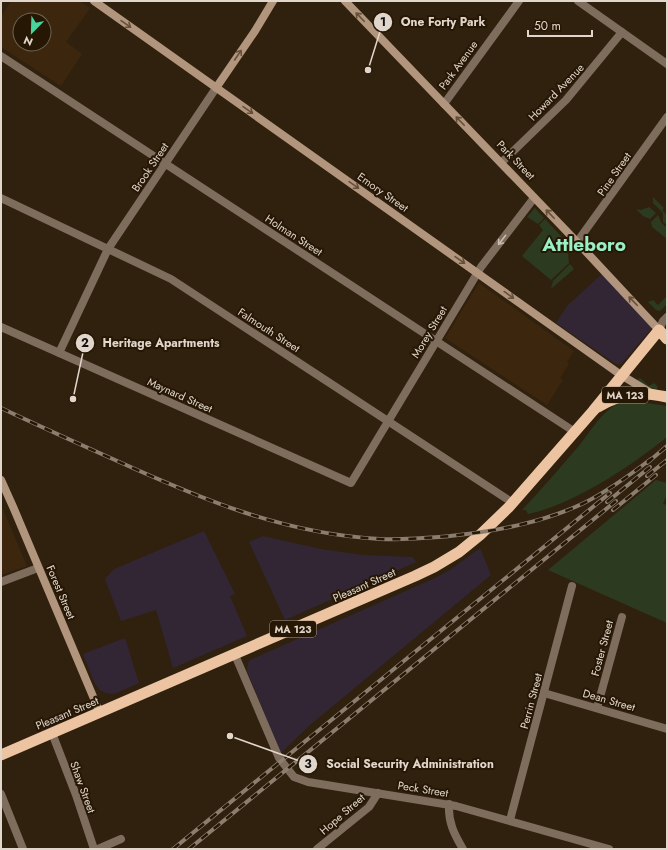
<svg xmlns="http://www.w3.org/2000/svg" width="668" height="850" viewBox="0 0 668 850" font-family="Jost,sans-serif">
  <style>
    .commercial { fill: #322634 }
    .built { fill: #3c270e; fill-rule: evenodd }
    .green { fill: #2c3b20 }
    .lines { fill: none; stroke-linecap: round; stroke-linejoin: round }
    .minor { stroke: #7e6c5d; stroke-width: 8 }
    .tertiary { stroke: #7e6c5d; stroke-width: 8 }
    .secondary { stroke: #b2957d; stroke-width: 8 }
    .trunk { stroke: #ecc4a1; stroke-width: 11 }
    .rail-casing { stroke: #8b7e6f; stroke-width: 4 }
    .rail { stroke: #261705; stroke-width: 2.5; stroke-dasharray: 8; stroke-linecap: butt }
    .oneway { stroke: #65503b }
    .oneway2 { stroke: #c8bcb0 }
    .labels { text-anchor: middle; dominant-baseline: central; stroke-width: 4; stroke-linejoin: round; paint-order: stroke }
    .shield { fill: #261705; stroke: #a99d90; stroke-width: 1 }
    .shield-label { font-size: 10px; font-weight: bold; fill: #e1d6cb }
    .street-label { font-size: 11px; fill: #e1d6cb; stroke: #261705 }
    .town-label { font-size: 19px; font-weight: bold; fill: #9aefc7; stroke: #261705 }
    .leader { fill: none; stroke: #e1d6cb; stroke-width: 1.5 }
    .callout-dot { fill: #e1d6cb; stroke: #261705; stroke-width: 1.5 }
    .mark-label { font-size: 12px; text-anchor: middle; font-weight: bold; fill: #111 }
    .callout-label { font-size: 12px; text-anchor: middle; font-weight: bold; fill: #e1d6cb; stroke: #261705; stroke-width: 4; stroke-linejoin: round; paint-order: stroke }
  </style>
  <rect width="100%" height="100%" fill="#30200e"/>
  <!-- commercial -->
  <g class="commercial">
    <polygon points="603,273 652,328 621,364 616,364 556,323 567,306"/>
    <polygon points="204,531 235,594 230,596 247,636 173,668 156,610 121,621 105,579 114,569"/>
    <polygon points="263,536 321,549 362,555 413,557 416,562 285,620 249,542"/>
    <polygon points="480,548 491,575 310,725 281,753 247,671 248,663 250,660 435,578 450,570"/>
    <polygon points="125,638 139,683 114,694 105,693 100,690 95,684 83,654"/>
  </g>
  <!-- built -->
  <g class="built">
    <path d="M11,1H79L90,8L66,42L82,54L61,86L1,47V17ZM20,20H44V44H20Z"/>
    <polygon points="479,283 574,351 567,362 569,364 560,378 563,380 547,405 445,338"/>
    <polygon points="1,505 27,566 1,575"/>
  </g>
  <!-- green -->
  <g class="green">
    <polygon points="653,197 664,208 662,210 667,215 667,225 663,222 663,213 653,203"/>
    <polygon points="649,207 656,213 650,219 643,216 636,209 641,210"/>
    <polygon points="535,208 544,218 538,224 527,217"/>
    <polygon points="658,215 661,222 667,228 667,239 652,227 651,222"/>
    <polygon points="545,219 572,248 568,253 569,263 551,280 522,256 543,230 539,225"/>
    <polygon points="570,264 574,269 551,289 553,281"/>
    <polygon points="667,296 667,304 660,311 656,310 648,302 653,300 658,305"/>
    <polygon points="640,378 649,386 654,383 658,387 656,390 651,388 637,380"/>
    <path d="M623,401H633L667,406V437C631,466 573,505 528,514L526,510H522C541,490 559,469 578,447C591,431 603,409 623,401Z"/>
    <polygon points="656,480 667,483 667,494 663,504 667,505 667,623 548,570"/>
  </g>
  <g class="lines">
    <!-- minor -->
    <g class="minor">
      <polyline points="578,1 667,64"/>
      <polyline points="1,56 575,432"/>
      <polyline points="444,104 519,1"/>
      <polyline points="501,163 566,100 622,32"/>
      <polyline points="1,198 171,279 513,503"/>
      <polyline points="577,242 667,117"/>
      <polyline points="1,327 351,483 481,267 534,198"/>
      <polyline points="59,353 108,249 216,88"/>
      <polyline points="1,582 38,568"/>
      <polyline points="235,655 279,758 294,777 308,782 456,806 609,849"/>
      <polyline points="544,693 667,729"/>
      <polyline points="597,708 622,617"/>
      <polyline points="52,733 76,795 94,849"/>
      <polyline points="1,794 23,849"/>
      <path d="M449,804C448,822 454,834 463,849"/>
      <polyline points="510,820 572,586"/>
      <polyline points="98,849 121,839"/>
      <polyline points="317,849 369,807 378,793"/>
    </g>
    <!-- tertiary -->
    <polyline class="tertiary" points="659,330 663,321 667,317"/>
    <!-- secondary -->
    <g class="secondary">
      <polyline points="94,1 621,375 651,393"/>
      <polyline points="345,1 577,242 659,330"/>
      <polyline points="216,88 255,31 273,1"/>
      <polyline points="1,480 14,509 100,713"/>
    </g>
    <!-- trunk -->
    <g class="trunk">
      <path d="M598,407C624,392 639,391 667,397"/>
      <polyline points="1,755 415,576 434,567 459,552 480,535 509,507 593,411 659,330 667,339"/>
    </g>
    <defs>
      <g id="rail">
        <path d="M1,408C39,426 77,443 115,460C201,499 284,534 380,539C403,540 426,538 450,536C496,531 542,523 584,503C608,491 630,475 651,459"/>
        <polyline points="647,463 667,446"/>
        <polyline points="647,476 667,460"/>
        <polyline points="607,502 650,467"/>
        <polyline points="613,510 656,475"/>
        <polyline points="173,849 610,493"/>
        <polyline points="189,849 616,501"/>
      </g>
    </defs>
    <!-- rail casing -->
    <use href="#rail" class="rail-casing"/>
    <!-- rail -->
    <use href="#rail" class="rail"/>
  </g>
  <!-- one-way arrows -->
  <defs><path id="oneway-shaft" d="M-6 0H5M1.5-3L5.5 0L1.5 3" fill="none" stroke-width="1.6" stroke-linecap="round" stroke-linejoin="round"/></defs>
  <g class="oneway">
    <use href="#oneway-shaft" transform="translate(360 17) rotate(-134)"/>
    <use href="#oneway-shaft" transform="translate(126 24) rotate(35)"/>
    <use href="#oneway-shaft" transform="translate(238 55) rotate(-56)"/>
    <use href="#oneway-shaft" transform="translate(248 110) rotate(35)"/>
    <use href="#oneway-shaft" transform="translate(460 121) rotate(-134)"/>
    <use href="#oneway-shaft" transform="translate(354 185) rotate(35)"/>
    <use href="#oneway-shaft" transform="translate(550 214) rotate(-134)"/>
    <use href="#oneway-shaft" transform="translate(460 260) rotate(35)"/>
    <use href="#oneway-shaft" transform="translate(509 295) rotate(36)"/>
    <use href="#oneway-shaft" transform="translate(633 301) rotate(-134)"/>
  </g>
  <use class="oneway2" href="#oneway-shaft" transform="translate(502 240) rotate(128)"/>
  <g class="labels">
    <!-- shield labels -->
    <g class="shield">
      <rect x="602" y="387" width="46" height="16" rx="3"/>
      <rect x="270" y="621" width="46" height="16" rx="3"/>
    </g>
    <g class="shield-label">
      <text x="625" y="395">MA 123</text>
      <text x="293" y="629">MA 123</text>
    </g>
    <!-- street labels -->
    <g class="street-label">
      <text transform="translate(458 65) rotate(-54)">Park Avenue</text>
      <text transform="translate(556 92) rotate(-46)">Howard Avenue</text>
      <text transform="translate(516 160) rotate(46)">Park Street</text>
      <text transform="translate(150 167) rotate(-56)">Brook Street</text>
      <text transform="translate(614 174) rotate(-55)">Pine Street</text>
      <text transform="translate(383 192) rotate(35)">Emory Street</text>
      <text transform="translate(294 235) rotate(33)">Holman Street</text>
      <text transform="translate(269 330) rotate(33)">Falmouth Street</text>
      <text transform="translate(429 332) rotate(-59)">Morey Street</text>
      <text transform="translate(180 395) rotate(24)">Maynard Street</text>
      <text transform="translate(364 585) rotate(-24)">Pleasant Street</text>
      <text transform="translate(61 592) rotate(67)">Forest Street</text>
      <text transform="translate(602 648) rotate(-75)">Foster Street</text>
      <text transform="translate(609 700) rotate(16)">Dean Street</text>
      <text transform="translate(531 701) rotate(-75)">Perrin Street</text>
      <text transform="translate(67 713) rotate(-23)">Pleasant Street</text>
      <text transform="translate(83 787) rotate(70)">Shaw Street</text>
      <text transform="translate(423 789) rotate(9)">Peck Street</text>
      <text transform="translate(342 814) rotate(-41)">Hope Street</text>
    </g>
    <!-- town labels -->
    <g class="town-label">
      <text x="584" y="244">Attleboro</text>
    </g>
  </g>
  <!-- callouts -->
  <path class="leader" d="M368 70L383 22M73 399L85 343M230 736L308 764"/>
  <g class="callout-dot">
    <circle cx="368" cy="70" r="4"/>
    <circle cx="73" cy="399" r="4"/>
    <circle cx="230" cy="736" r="4"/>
    <circle cx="383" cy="22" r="10"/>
    <circle cx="85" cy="343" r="10"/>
    <circle cx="308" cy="764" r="10"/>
  </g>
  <g class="mark-label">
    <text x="383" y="26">1</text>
    <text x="85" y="347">2</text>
    <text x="308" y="768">3</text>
  </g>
  <g class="callout-label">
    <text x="443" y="26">One Forty Park</text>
    <text x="161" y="347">Heritage Apartments</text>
    <text x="410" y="768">Social Security Administration</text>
  </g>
  <!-- border -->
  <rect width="668" height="850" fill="none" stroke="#e1d6cb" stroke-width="4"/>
  <!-- north arrow -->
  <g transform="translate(32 32) rotate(203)"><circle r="19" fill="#261705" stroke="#716354"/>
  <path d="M0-3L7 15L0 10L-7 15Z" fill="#48d49d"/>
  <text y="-6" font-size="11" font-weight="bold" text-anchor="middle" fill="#e1d6cb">N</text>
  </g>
  <!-- scale -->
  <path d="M528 30v6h64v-6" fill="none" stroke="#e1d6cb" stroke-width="2"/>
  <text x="534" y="30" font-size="12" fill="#e1d6cb" stroke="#261705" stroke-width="3" paint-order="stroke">50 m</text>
</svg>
